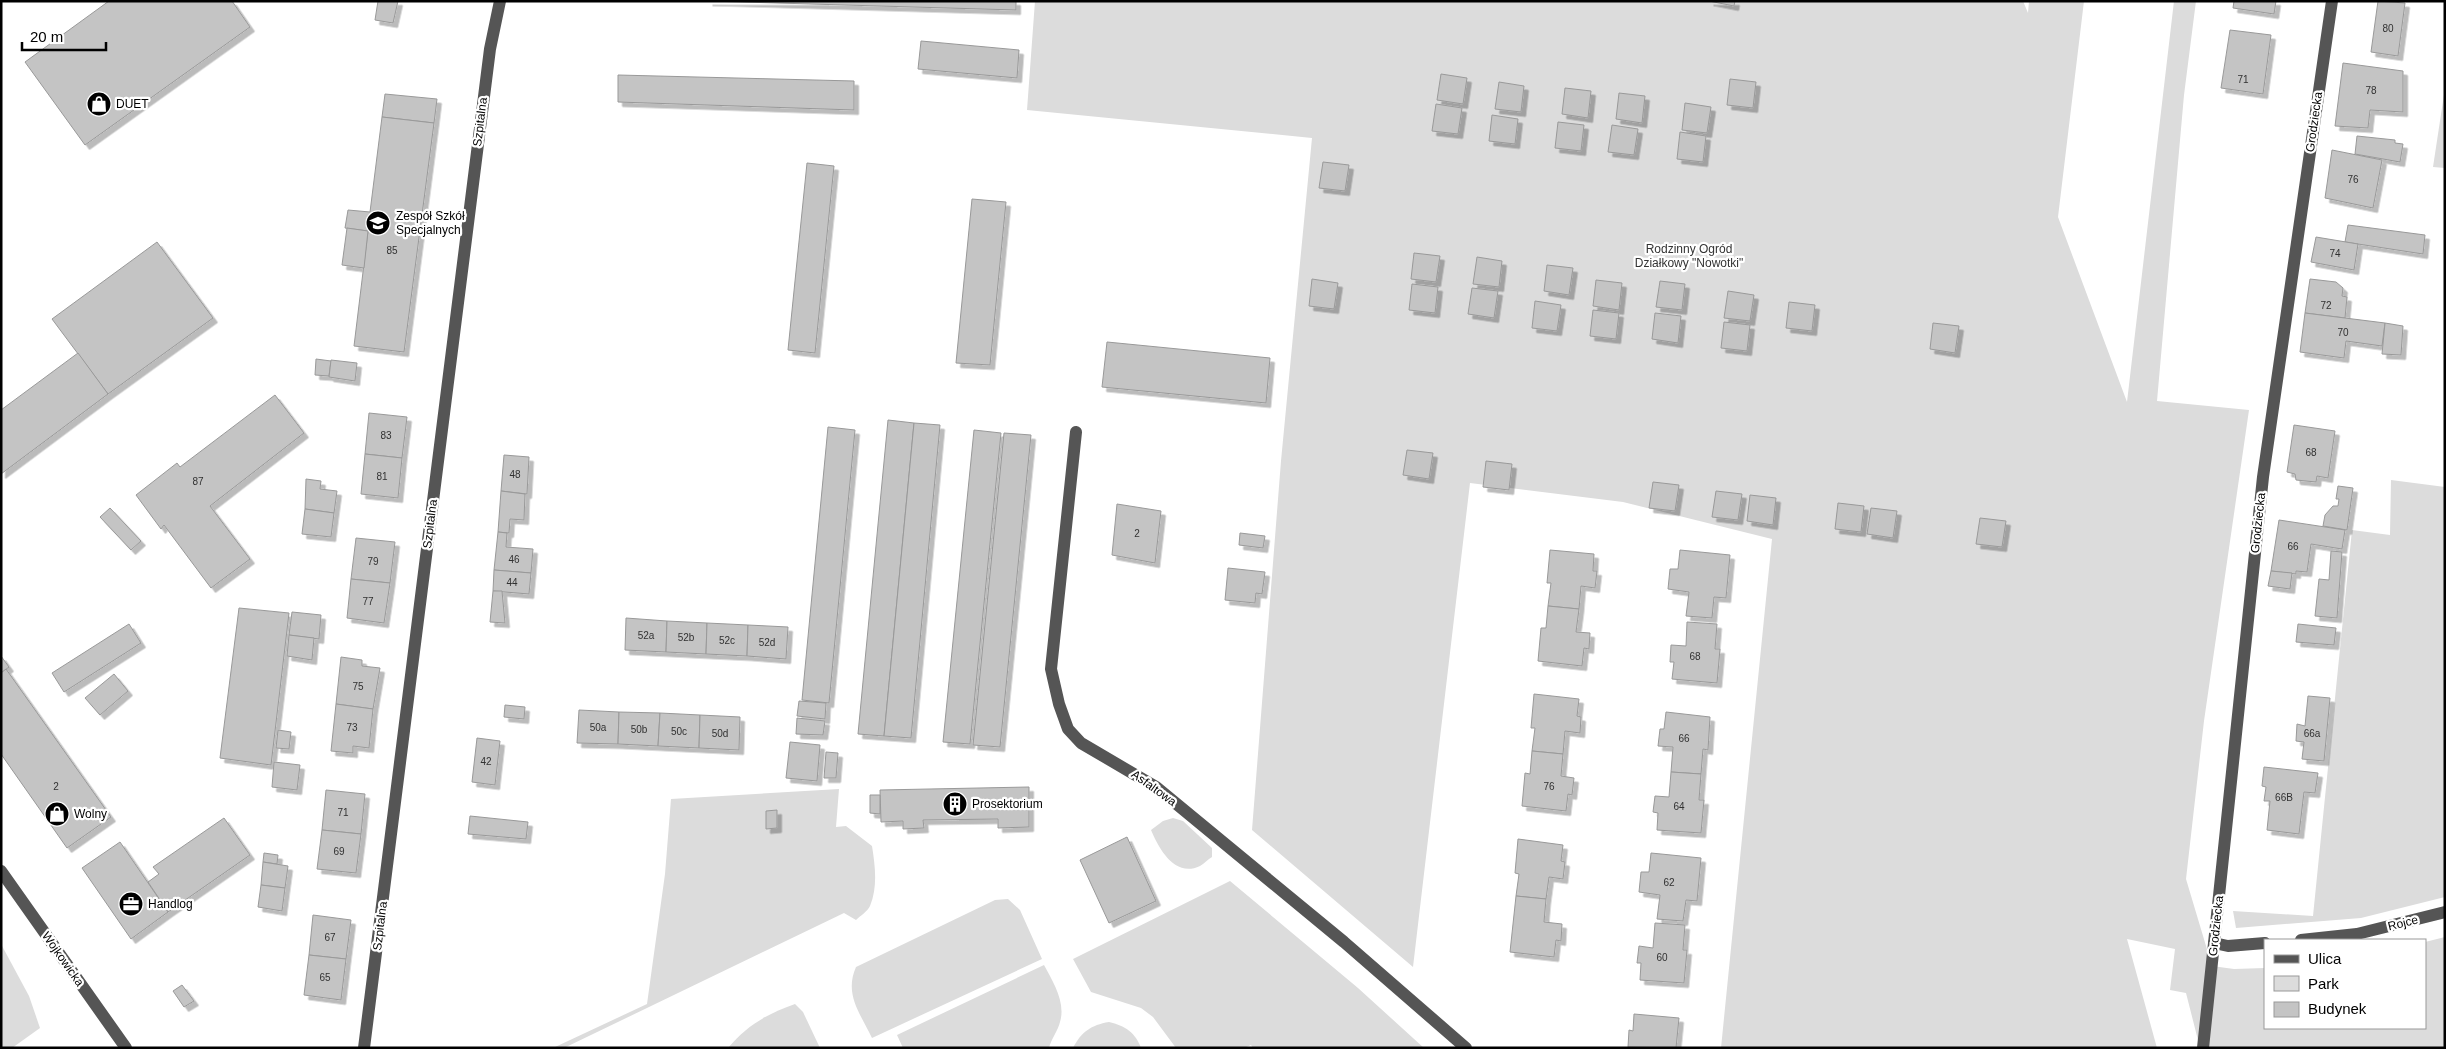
<svg xmlns="http://www.w3.org/2000/svg" width="2446" height="1049" viewBox="0 0 2446 1049" font-family="Helvetica,sans-serif">
  <style>
    .green { fill: #dcdcdc }
    .building { fill: #c4c4c4; stroke: #999; filter: url(#shadow) }
    .lines { fill: none; stroke-linecap: round; stroke-linejoin: round }
    .minor { stroke: #555; stroke-width: 12 }
    .labels { text-anchor: middle; dominant-baseline: central; stroke-width: 4.5; stroke-linejoin: round; paint-order: stroke }
    .number-label { font-size: 10px; fill: #313131 }
    .poi-label { font-size: 12px; fill: #000; stroke: #fff; text-anchor: start }
    .street-label { font-size: 12px; fill: #000; stroke: #fff }
    .park-label { font-size: 12px; fill: #333; stroke: #fff }
  </style>
  <defs>
    <filter id="shadow"><feDropShadow dx="4.5" dy="4.5" stdDeviation="0" flood-color="#0004"/></filter>
  </defs>
  <rect width="100%" height="100%" fill="#fff"/>
  <!-- green -->
  <g class="green">
    <polygon points="1035,1 2023,1 2028,13 2029,1 2084,1 2058,217 2127,402 2174,1 2196,1 2184,95 2157,401 2249,410 2204,721 2186,879 2212,966 2234,969 2265,968 2265,1028 2425,1028 2425,942 2445,937 2445,1048 2200,1048 2186,993 2170,990 2175,949 2127,939 2157,1048 1721,1048 1772,539 1623,502 1470,483 1413,967 1252,830 1281,461 1312,138 1027,110"/>
    <polygon points="2445,88 2445,168 2433,167"/>
    <polygon points="2391,480 2445,487 2445,897 2361,918 2236,928 2233,911 2313,916 2352,530 2390,535"/>
    <path d="M839,789L836,827L846,826L872,846C875,865 878,887 870,906C868,911 860,916 856,920L844,913L564,1048H553L647,1004L665,874L671,799Z"/>
    <path d="M1173,818L1183,821L1212,848V857C1208,859 1204,864 1200,866C1175,878 1159,849 1151,830L1163,821Z"/>
    <polygon points="1230,881 1358,988 1424,1048 1253,1048 1251,1045 1244,1048 1176,1048 1153,1017 1141,1008 1091,992 1073,959"/>
    <path d="M1008,899L1020,910L1042,959L872,1038C860,1013 844,994 856,967L995,900Z"/>
    <polygon points="1,944 29,996 40,1028 12,1048 1,1048"/>
    <path d="M1044,965C1053,982 1066,1002 1060,1022C1058,1031 1051,1039 1049,1048H903L897,1035Z"/>
    <path d="M795,1004L803,1012L820,1048H728C747,1025 767,1014 795,1004Z"/>
    <path d="M1109,1022C1125,1026 1135,1032 1141,1048H1073C1081,1032 1091,1025 1109,1022Z"/>
  </g>
  <!-- building -->
  <g class="building">
    <polygon points="109,1 232,1 250,27 85,145 25,62"/>
    <polygon points="378,1 398,1 393,23 375,20"/>
    <polygon points="708,1 1016,1 1016,10"/>
    <polygon points="1709,1 1735,1 1734,6"/>
    <polygon points="2234,1 2276,1 2274,14 2233,8"/>
    <polygon points="2378,1 2405,3 2398,56 2371,52"/>
    <polygon points="2230,30 2271,35 2263,94 2221,88"/>
    <polygon points="921,41 1019,50 1017,78 918,69"/>
    <polygon points="2343,63 2403,71 2403,112 2370,110 2368,128 2335,126"/>
    <polygon points="1441,74 1467,78 1463,104 1437,100"/>
    <polygon points="618,75 854,81 854,110 618,102"/>
    <polygon points="1730,79 1756,82 1753,108 1727,105"/>
    <polygon points="1499,82 1524,86 1521,112 1495,109"/>
    <polygon points="1565,88 1591,91 1588,118 1562,114"/>
    <polygon points="1619,93 1645,96 1642,123 1616,119"/>
    <polygon points="385,94 437,99 434,123 382,117"/>
    <polygon points="1685,103 1711,107 1707,133 1682,130"/>
    <polygon points="1436,104 1462,108 1458,134 1432,131"/>
    <polygon points="1492,115 1518,119 1515,144 1489,141"/>
    <polygon points="382,117 434,123 404,352 354,346 368,231 345,228 348,210 370,212"/>
    <polygon points="1558,122 1584,125 1581,151 1555,148"/>
    <polygon points="1612,125 1638,129 1634,155 1608,152"/>
    <polygon points="1680,132 1706,136 1703,162 1677,159"/>
    <polygon points="2357,136 2395,140 2395,143 2403,144 2400,162 2355,154"/>
    <polygon points="2332,150 2382,160 2373,208 2325,198"/>
    <polygon points="1323,162 1349,165 1345,191 1319,188"/>
    <polygon points="807,163 834,166 815,353 788,350"/>
    <polygon points="972,199 1006,202 990,365 956,363"/>
    <polygon points="2348,225 2425,235 2423,254 2345,242"/>
    <polygon points="347,228 368,231 364,268 342,265"/>
    <polygon points="2316,237 2358,244 2354,270 2311,262"/>
    <polygon points="157,242 213,318 108,394 52,319"/>
    <polygon points="1414,253 1440,256 1436,282 1411,279"/>
    <polygon points="1477,257 1502,261 1499,287 1473,284"/>
    <polygon points="1547,265 1573,268 1569,295 1544,291"/>
    <polygon points="1312,279 1338,283 1334,309 1309,306"/>
    <polygon points="2310,279 2336,282 2343,288 2342,296 2347,297 2345,318 2305,313"/>
    <polygon points="1596,280 1622,283 1619,310 1593,306"/>
    <polygon points="1660,281 1685,284 1682,310 1656,307"/>
    <polygon points="1412,284 1438,287 1435,313 1409,310"/>
    <polygon points="1472,288 1498,291 1494,318 1468,314"/>
    <polygon points="1728,291 1754,295 1750,321 1724,318"/>
    <polygon points="1535,301 1561,305 1557,331 1532,328"/>
    <polygon points="1789,302 1815,305 1812,331 1786,328"/>
    <polygon points="1593,310 1619,313 1616,339 1590,336"/>
    <polygon points="1655,313 1681,316 1678,343 1652,339"/>
    <polygon points="2305,313 2385,323 2382,346 2346,341 2344,358 2300,352"/>
    <polygon points="1724,322 1750,325 1747,351 1721,348"/>
    <polygon points="1933,323 1959,326 1955,353 1930,349"/>
    <polygon points="2385,323 2403,326 2401,355 2382,354"/>
    <polygon points="1107,342 1270,358 1266,403 1102,387"/>
    <polygon points="78,353 108,394 1,474 1,410"/>
    <polygon points="316,359 331,361 329,376 315,375"/>
    <polygon points="331,360 357,363 355,381 329,377"/>
    <polygon points="275,395 304,433 210,506 250,559 211,588 164,525 161,529 136,495 177,463 180,467"/>
    <polygon points="369,413 407,417 402,458 365,454"/>
    <polygon points="888,420 914,423 884,736 858,734"/>
    <polygon points="914,423 940,425 911,738 884,736"/>
    <polygon points="2294,425 2335,431 2328,478 2317,476 2316,482 2296,480 2295,474 2287,472"/>
    <polygon points="828,427 855,430 829,703 802,700"/>
    <polygon points="974,430 1001,433 970,744 943,742"/>
    <polygon points="1004,433 1031,435 1000,747 973,745"/>
    <polygon points="1407,450 1433,453 1429,479 1403,475"/>
    <polygon points="365,454 402,458 398,498 361,494"/>
    <polygon points="504,455 529,457 527,494 501,491"/>
    <polygon points="1486,461 1512,464 1509,490 1483,487"/>
    <polygon points="306,479 321,481 320,489 337,491 334,513 305,509"/>
    <polygon points="1653,482 1679,485 1675,511 1649,508"/>
    <polygon points="2338,486 2353,488 2347,530 2323,526 2325,515 2333,506 2338,506 2339,499 2336,499"/>
    <polygon points="501,491 525,494 524,520 510,519 509,533 498,532"/>
    <polygon points="1716,491 1742,494 1738,520 1712,517"/>
    <polygon points="1750,495 1776,498 1773,525 1747,521"/>
    <polygon points="1838,503 1864,506 1861,532 1835,529"/>
    <polygon points="1117,504 1161,511 1155,563 1112,555"/>
    <polygon points="110,508 141,541 131,550 100,517"/>
    <polygon points="1871,508 1897,511 1893,538 1867,534"/>
    <polygon points="305,509 334,513 331,537 302,534"/>
    <polygon points="1980,518 2006,521 2002,547 1976,544"/>
    <polygon points="2279,520 2345,530 2342,549 2311,544 2307,572 2296,571 2296,574 2271,571"/>
    <polygon points="498,532 507,533 506,547 533,549 531,573 494,570"/>
    <polygon points="1240,533 1265,536 1263,548 1239,545"/>
    <polygon points="356,538 395,542 390,583 351,579"/>
    <polygon points="1550,550 1594,554 1593,571 1597,571 1595,588 1581,586 1579,609 1548,606 1551,583 1547,583"/>
    <polygon points="1680,550 1730,555 1726,598 1714,597 1712,618 1686,616 1689,592 1668,589 1670,569 1678,569"/>
    <polygon points="2331,551 2342,552 2337,618 2315,616 2319,579 2329,580"/>
    <polygon points="1228,568 1265,572 1262,594 1256,593 1255,603 1225,600"/>
    <polygon points="494,570 531,573 529,594 493,591"/>
    <polygon points="2271,571 2292,573 2290,589 2268,586"/>
    <polygon points="351,579 390,583 384,623 347,618"/>
    <polygon points="493,591 502,591 505,623 490,622"/>
    <polygon points="1548,606 1579,609 1576,632 1590,633 1589,649 1584,648 1582,666 1538,661 1541,628 1546,628"/>
    <polygon points="239,608 289,613 271,765 220,758"/>
    <polygon points="292,612 321,615 319,639 289,635"/>
    <polygon points="626,618 667,621 666,652 625,650"/>
    <polygon points="667,621 707,623 706,654 666,652"/>
    <polygon points="1687,622 1717,624 1715,649 1720,649 1717,683 1672,679 1674,662 1670,662 1671,645 1686,646"/>
    <polygon points="707,623 748,625 747,656 706,654"/>
    <polygon points="129,624 141,643 64,692 52,673"/>
    <polygon points="2298,624 2336,628 2334,645 2296,642"/>
    <polygon points="748,625 788,627 786,659 747,656"/>
    <polygon points="289,635 314,638 312,660 287,656"/>
    <polygon points="1,656 9,667 1,673"/>
    <polygon points="341,657 362,660 362,666 380,668 373,709 336,704"/>
    <polygon points="6,669 111,817 67,848 1,754 1,673"/>
    <polygon points="114,674 128,691 100,715 85,698"/>
    <polygon points="1534,694 1579,699 1577,716 1581,717 1580,733 1565,731 1563,754 1532,751 1535,728 1531,728"/>
    <polygon points="2308,696 2330,698 2324,761 2302,759 2304,742 2296,741 2297,724 2305,726"/>
    <polygon points="799,701 826,703 825,719 797,716"/>
    <polygon points="336,704 373,709 369,748 353,746 353,753 331,751"/>
    <polygon points="505,705 525,707 524,719 504,717"/>
    <polygon points="579,710 619,712 618,744 577,743"/>
    <polygon points="619,712 660,713 658,746 618,744"/>
    <polygon points="1666,712 1710,717 1708,750 1703,749 1701,774 1671,772 1673,747 1658,746 1660,729 1664,729"/>
    <polygon points="660,713 700,715 699,748 658,746"/>
    <polygon points="700,715 740,717 739,750 699,748"/>
    <polygon points="797,718 825,721 823,735 796,734"/>
    <polygon points="278,730 291,732 289,749 276,748"/>
    <polygon points="477,738 500,741 495,785 472,782"/>
    <polygon points="790,742 820,745 817,781 786,778"/>
    <polygon points="1532,751 1563,754 1561,776 1574,778 1572,795 1568,794 1566,811 1522,806 1525,773 1530,774"/>
    <polygon points="826,752 838,753 836,778 824,778"/>
    <polygon points="274,762 300,765 297,790 272,787"/>
    <polygon points="2264,767 2318,773 2315,793 2304,792 2299,834 2267,830 2270,801 2264,801 2266,787 2262,786"/>
    <polygon points="1671,772 1701,774 1699,800 1704,800 1701,833 1657,830 1658,813 1653,812 1655,796 1669,797"/>
    <polygon points="1029,787 1029,827 998,828 998,819 923,820 924,828 903,829 903,821 881,822 880,790"/>
    <polygon points="326,790 365,794 361,834 322,830"/>
    <polygon points="870,795 880,795 880,814 870,813"/>
    <polygon points="777,810 777,828 766,829 766,811"/>
    <polygon points="470,816 528,822 526,839 468,834"/>
    <polygon points="224,818 250,855 168,912 148,882 159,874 153,867"/>
    <polygon points="322,830 361,834 356,873 317,869"/>
    <polygon points="1127,837 1156,901 1109,923 1080,860"/>
    <polygon points="1518,839 1563,845 1561,861 1565,862 1563,879 1549,877 1546,899 1516,896 1519,874 1515,873"/>
    <polygon points="120,842 168,912 131,939 82,868"/>
    <polygon points="264,853 278,855 277,864 263,862"/>
    <polygon points="1651,853 1701,858 1697,901 1686,900 1683,921 1657,919 1660,895 1639,892 1641,872 1649,872"/>
    <polygon points="263,862 288,866 285,888 261,885"/>
    <polygon points="261,885 285,888 282,911 258,907"/>
    <polygon points="1516,896 1546,899 1544,922 1562,924 1561,941 1556,940 1554,957 1510,952"/>
    <polygon points="313,915 351,920 346,959 309,955"/>
    <polygon points="1655,923 1685,925 1683,950 1687,950 1684,983 1640,980 1641,963 1637,963 1639,946 1653,948"/>
    <polygon points="309,955 346,959 341,1000 304,995"/>
    <polygon points="182,985 194,1001 184,1007 173,991"/>
    <polygon points="1634,1014 1679,1018 1676,1048 1628,1047 1629,1030 1633,1031"/>
  </g>
  <g class="lines">
    <!-- minor -->
    <g class="minor">
      <polyline points="1076,432 1051,669 1059,704 1068,729 1081,743 1156,787 1344,942 1466,1048"/>
      <polyline points="1,871 126,1048"/>
      <polyline points="2301,940 2357,934 2445,912"/>
      <polyline points="2214,943 2228,946 2265,943"/>
      <polyline points="364,1048 490,49 500,1"/>
      <polyline points="2203,1048 2263,477 2332,1"/>
    </g>
  </g>
  <!-- icons -->
  <defs>
    <symbol id="shop-disc" viewBox="-11 -11 22 22"><circle r="9.5" fill="#000" stroke="#fff"/><path d="M-5-2.5h2.3a2.7 3.5 0 0 1 5.4 0H5L5.5 6h-11ZM-1.5-2.5h3a1.5 2.3 0 0 0-3 0Z" fill="#fff"/></symbol>
    <symbol id="school-disc" viewBox="-11 -11 22 22"><circle r="9.5" fill="#000" stroke="#fff"/><path d="M0-5L7-2L0 1L-7-2ZM-4 1L0 2.5L4 1V4Q0 6-4 4Z" fill="#fff"/></symbol>
    <symbol id="building-disc" viewBox="-11 -11 22 22"><circle r="9.5" fill="#000" stroke="#fff"/><path d="M-4-6H4V6H1V3H-1V6H-4ZM-2.5-4.3h1.7v1.8h-1.7ZM.8-4.3h1.7v1.8H.8ZM-2.5-1h1.7V.8h-1.7ZM.8-1h1.7V.8H.8Z" fill="#fff"/></symbol>
    <symbol id="office-disc" viewBox="-11 -11 22 22"><circle r="9.5" fill="#000" stroke="#fff"/><path d="M-6-3h4V-5.5h4V-3h4V5H-6ZM-1-4.5V-3h2v-1.5ZM-6 0V1H6V0Z" fill="#fff"/></symbol>
  </defs>
  <g fill-rule="evenodd">
    <use href="#shop-disc" x="85" y="90" width="28" height="28"/>
    <use href="#school-disc" x="364" y="209" width="28" height="28"/>
    <use href="#building-disc" x="941" y="790" width="28" height="28"/>
    <use href="#shop-disc" x="43" y="800" width="28" height="28"/>
    <use href="#office-disc" x="117" y="890" width="28" height="28"/>
  </g>
  <g class="labels">
    <!-- number labels -->
    <g class="number-label">
      <text x="2388" y="28">80</text>
      <text x="2243" y="79">71</text>
      <text x="2371" y="90">78</text>
      <text x="2353" y="179">76</text>
      <text x="392" y="250">85</text>
      <text x="2335" y="253">74</text>
      <text x="2326" y="305">72</text>
      <text x="2343" y="332">70</text>
      <text x="386" y="435">83</text>
      <text x="2311" y="452">68</text>
      <text x="515" y="474">48</text>
      <text x="382" y="476">81</text>
      <text x="198" y="481">87</text>
      <text x="1137" y="533">2</text>
      <text x="2293" y="546">66</text>
      <text x="514" y="559">46</text>
      <text x="373" y="561">79</text>
      <text x="512" y="582">44</text>
      <text x="368" y="601">77</text>
      <text x="646" y="635">52a</text>
      <text x="686" y="637">52b</text>
      <text x="727" y="640">52c</text>
      <text x="767" y="642">52d</text>
      <text x="1695" y="656">68</text>
      <text x="358" y="686">75</text>
      <text x="352" y="727">73</text>
      <text x="598" y="727">50a</text>
      <text x="639" y="729">50b</text>
      <text x="679" y="731">50c</text>
      <text x="720" y="733">50d</text>
      <text x="2312" y="733">66a</text>
      <text x="1684" y="738">66</text>
      <text x="486" y="761">42</text>
      <text x="56" y="786">2</text>
      <text x="1549" y="786">76</text>
      <text x="2284" y="797">66B</text>
      <text x="1679" y="806">64</text>
      <text x="343" y="812">71</text>
      <text x="339" y="851">69</text>
      <text x="1669" y="882">62</text>
      <text x="330" y="937">67</text>
      <text x="1662" y="957">60</text>
      <text x="325" y="977">65</text>
    </g>
    <!-- poi labels -->
    <g class="poi-label">
      <text x="116" y="104">DUET</text>
      <text x="396" y="216">Zespół Szkół<tspan x="396" dy="14">Specjalnych</tspan></text>
      <text x="972" y="804">Prosektorium</text>
      <text x="74" y="814">Wolny</text>
      <text x="148" y="904">Handlog</text>
    </g>
    <!-- street labels -->
    <g class="street-label">
      <text transform="translate(480 122) rotate(-83)">Szpitalna</text>
      <text transform="translate(2314 122) rotate(-82)">Grodziecka</text>
      <text transform="translate(2258 523) rotate(-84)">Grodziecka</text>
      <text transform="translate(430 524) rotate(-83)">Szpitalna</text>
      <text transform="translate(1154 788) rotate(36)">Asfaltowa</text>
      <text transform="translate(2403 923) rotate(-14)">Rojce</text>
      <text transform="translate(380 926) rotate(-83)">Szpitalna</text>
      <text transform="translate(2216 926) rotate(-84)">Grodziecka</text>
      <text transform="translate(63 959) rotate(55)">Wojkowicka</text>
    </g>
    <!-- park labels -->
    <g class="park-label">
      <text x="1689" y="249">Rodzinny Ogród<tspan x="1689" dy="14">Działkowy "Nowotki"</tspan></text>
    </g>
  </g>
  <!-- border -->
  <rect width="2446" height="1049" fill="none" stroke="#000000" stroke-width="5"/>
  <!-- legend -->
  <rect x="2264" y="939" width="162" height="90" fill="#ffffff" stroke="#999999"/>
  <rect x="2274" y="955" width="25" height="8" fill="#555555" stroke="#999999"/>
  <text x="2308" y="964" font-size="15" fill="#000000">Ulica</text>
  <rect x="2274" y="976" width="25" height="15" fill="#dcdcdc" stroke="#999999"/>
  <text x="2308" y="989" font-size="15" fill="#000000">Park</text>
  <rect x="2274" y="1002" width="25" height="15" fill="#c4c4c4" stroke="#999999"/>
  <text x="2308" y="1014" font-size="15" fill="#000000">Budynek</text>
  <!-- scale -->
  <path d="M22 42v8h84v-8" fill="none" stroke="#000000" stroke-width="2.5"/>
  <text x="30" y="42" font-size="15" fill="#000000" stroke="#ffffff" stroke-width="4" paint-order="stroke">20 m</text>
</svg>
